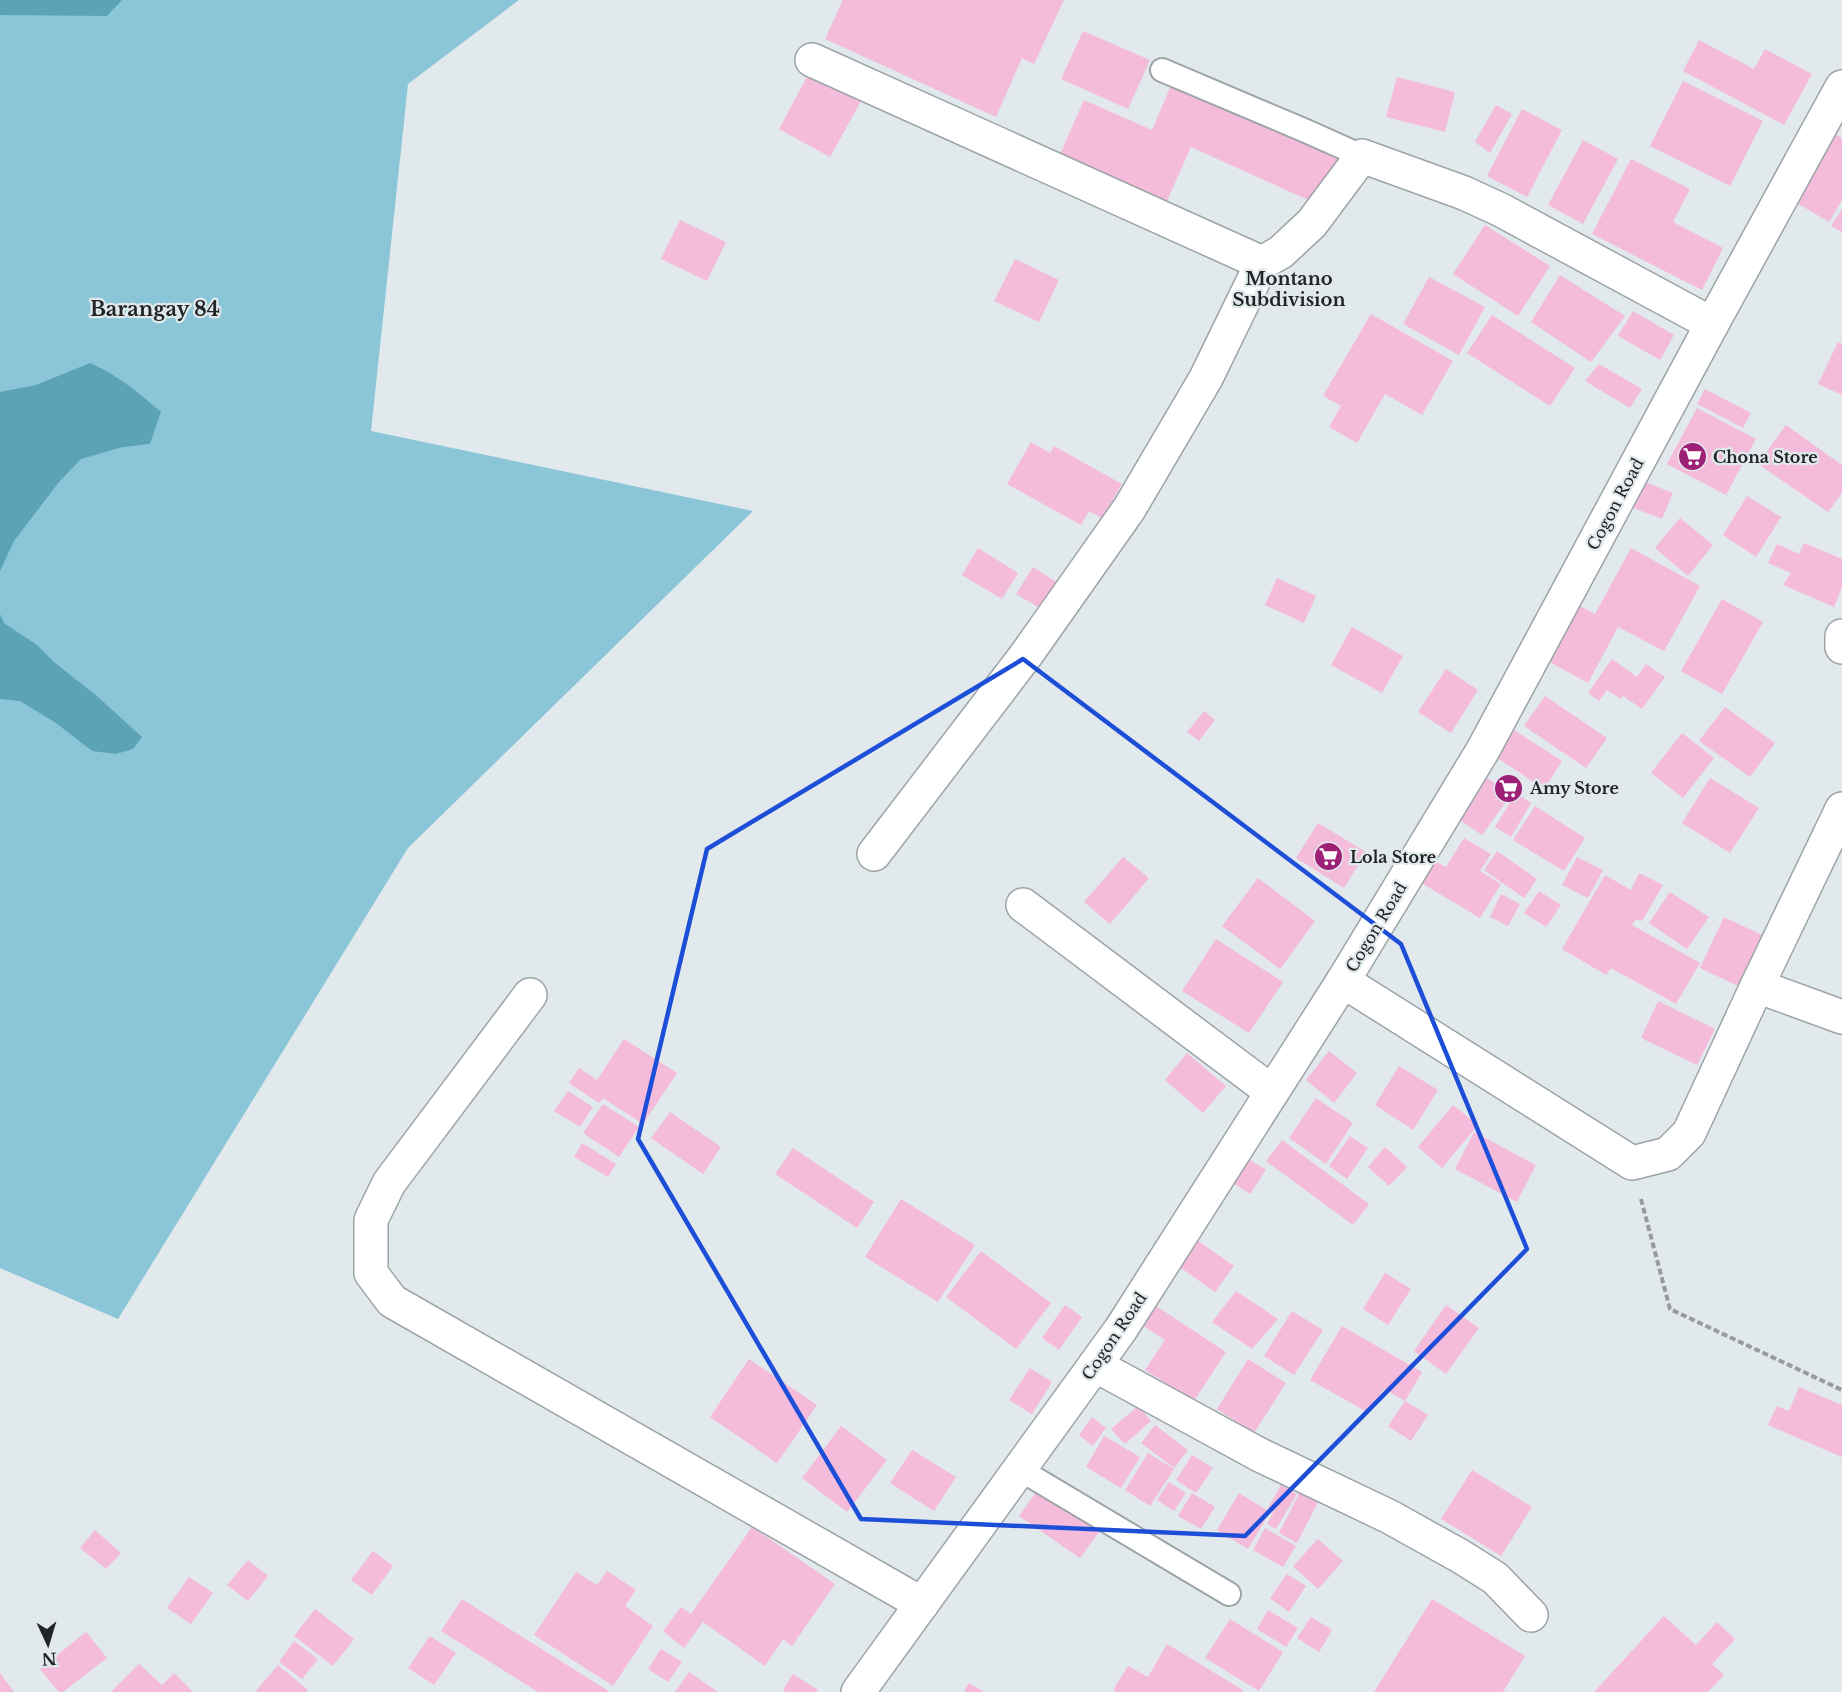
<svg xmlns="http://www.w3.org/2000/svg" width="1842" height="1692" viewBox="0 0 1842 1692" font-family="'Libre Baskerville',serif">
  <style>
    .green { fill: #8bc5d8 }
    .water { fill: #5da3b8 }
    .building { fill: #f4bbdb }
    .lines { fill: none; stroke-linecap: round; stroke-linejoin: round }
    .lane-casing { stroke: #9da4a7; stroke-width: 26 }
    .street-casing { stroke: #9da4a7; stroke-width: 36 }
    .secondary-casing { stroke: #9da4a7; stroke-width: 36 }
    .path { stroke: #959b9e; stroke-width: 4; stroke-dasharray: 6 3; stroke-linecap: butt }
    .lane { stroke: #fff; stroke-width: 22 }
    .street { stroke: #fff; stroke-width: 33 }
    .secondary { stroke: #fff; stroke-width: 33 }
    .marked { fill: none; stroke: #1d4ed8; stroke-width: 4.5; stroke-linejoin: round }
    .labels { text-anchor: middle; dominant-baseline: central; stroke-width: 4.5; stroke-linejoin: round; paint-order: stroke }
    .poi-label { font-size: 16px; font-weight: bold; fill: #222526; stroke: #e1e9ec; text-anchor: start }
    .street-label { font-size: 16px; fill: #222526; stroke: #e1e9ec }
    .neighbourhood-label { font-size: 18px; font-weight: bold; fill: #222526; stroke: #e1e9ec }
    .quarter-label { font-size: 20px; font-weight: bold; fill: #222526; stroke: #e1e9ec }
  </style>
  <rect width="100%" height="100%" fill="#e1e9ec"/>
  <!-- green -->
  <polygon class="green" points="0,0 519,0 408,84 371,431 753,511 408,848 118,1319 0,1268"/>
  <!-- water -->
  <g class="water">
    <polygon points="0,0 122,0 107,16 0,15"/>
    <path d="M90,363C119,376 138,392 161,412L150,444L123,447L81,459L59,482L14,541L0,571V392L36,385Z"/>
    <polygon points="0,614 4,623 37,645 54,662 98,697 142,737 133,749 116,754 92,751 56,723 20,701 0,699"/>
  </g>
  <!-- building -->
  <g class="building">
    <polygon points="843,0 1064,0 1034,64 1022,58 996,117 825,39"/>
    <polygon points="1083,31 1150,60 1128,109 1061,79"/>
    <polygon points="1699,40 1754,69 1765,49 1812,74 1784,125 1683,71"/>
    <polygon points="809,73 861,101 830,157 779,129"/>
    <polygon points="1397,77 1455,92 1445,132 1386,117"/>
    <polygon points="1173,81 1344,162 1317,204 1191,147 1167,201 1060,154 1084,100 1152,130"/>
    <polygon points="1683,81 1763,121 1730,186 1650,146"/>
    <polygon points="1496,105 1512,114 1490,153 1475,142"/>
    <polygon points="1522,109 1562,130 1527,197 1487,176"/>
    <polygon points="1835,134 1842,138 1842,200 1829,222 1795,202"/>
    <polygon points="1583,140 1618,159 1583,224 1548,205"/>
    <polygon points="1631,159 1690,189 1673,222 1723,248 1702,290 1592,234"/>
    <polygon points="1842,209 1842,232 1831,226"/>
    <polygon points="680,220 726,242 707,281 661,259"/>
    <polygon points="1485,225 1550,266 1518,316 1453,274"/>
    <polygon points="1015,259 1059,280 1039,322 994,301"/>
    <polygon points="1560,275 1625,316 1591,362 1531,322"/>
    <polygon points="1429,277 1485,307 1459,355 1403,324"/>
    <polygon points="1633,311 1674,335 1660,360 1618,336"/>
    <polygon points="1371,314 1453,361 1422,415 1385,394 1357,443 1329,427 1341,406 1323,396"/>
    <polygon points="1492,315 1575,368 1550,406 1467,353"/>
    <polygon points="1838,342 1842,344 1842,395 1818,384"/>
    <polygon points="1599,364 1642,389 1630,408 1585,381"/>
    <polygon points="1705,389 1751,413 1743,428 1697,404"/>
    <polygon points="1697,408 1756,439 1726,495 1667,464"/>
    <polygon points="1786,425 1842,465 1842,493 1828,512 1758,464"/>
    <polygon points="1031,442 1050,453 1054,446 1122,484 1102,518 1089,511 1081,525 1007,484"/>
    <polygon points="1642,481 1673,493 1662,519 1631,507"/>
    <polygon points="1747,496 1781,517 1756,557 1723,535"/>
    <polygon points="1680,518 1713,545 1688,576 1655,548"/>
    <polygon points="1804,543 1842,559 1842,587 1834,607 1783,585 1791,573 1768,563 1777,544 1799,554"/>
    <polygon points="978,548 1018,573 1002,599 962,575"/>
    <polygon points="1631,548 1700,586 1664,651 1618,627 1588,683 1546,660 1576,604 1595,614"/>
    <polygon points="1033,567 1066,588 1050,614 1016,594"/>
    <polygon points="1277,578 1316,596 1304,623 1265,605"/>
    <polygon points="1722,599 1763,622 1722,694 1681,671"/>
    <polygon points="1352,627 1403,656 1382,693 1331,665"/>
    <polygon points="1612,659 1637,677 1646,664 1665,677 1642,709 1623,696 1621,699 1607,690 1599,701 1588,693"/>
    <polygon points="1446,669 1478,690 1451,733 1418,712"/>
    <polygon points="1545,696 1607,738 1586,768 1524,726"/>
    <polygon points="1725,707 1775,743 1750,777 1699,741"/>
    <polygon points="1204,711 1215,720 1199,741 1187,732"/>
    <polygon points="1514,730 1562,761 1544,789 1496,757"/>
    <polygon points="1682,733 1714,758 1683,798 1651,773"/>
    <polygon points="1486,777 1511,795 1482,835 1457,818"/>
    <polygon points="1710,778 1759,808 1730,853 1682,823"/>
    <polygon points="1516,793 1531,803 1511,837 1495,827"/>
    <polygon points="1535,806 1585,838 1564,871 1513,840"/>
    <polygon points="1318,823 1366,852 1344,888 1296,858"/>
    <polygon points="1464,838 1491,854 1480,871 1501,884 1480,918 1418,881 1431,859 1446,867"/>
    <polygon points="1497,851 1537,879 1524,898 1484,870"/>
    <polygon points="1123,857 1149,878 1110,924 1084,902"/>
    <polygon points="1577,857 1603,870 1588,898 1562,885"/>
    <polygon points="1639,873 1663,885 1642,921 1636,919 1632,925 1700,963 1676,1004 1611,968 1606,975 1562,949 1605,875 1631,890"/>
    <polygon points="1258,878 1315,921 1280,969 1222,926"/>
    <polygon points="1539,891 1561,905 1546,927 1524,913"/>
    <polygon points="1670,892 1709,917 1687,949 1649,923"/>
    <polygon points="1501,894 1520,904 1508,926 1490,917"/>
    <polygon points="1724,917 1764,936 1740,987 1700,968"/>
    <polygon points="1216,939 1283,982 1249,1033 1182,991"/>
    <polygon points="1658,1001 1715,1029 1697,1065 1641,1038"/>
    <polygon points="624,1039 677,1073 643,1124 603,1098 599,1103 569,1083 579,1068 597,1080"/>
    <polygon points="1329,1051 1357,1073 1334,1103 1306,1080"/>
    <polygon points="1187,1053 1226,1086 1203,1113 1165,1080"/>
    <polygon points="1399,1066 1438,1090 1413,1130 1375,1105"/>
    <polygon points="568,1091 593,1107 580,1127 554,1111"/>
    <polygon points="1316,1098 1353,1123 1326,1164 1289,1138"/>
    <polygon points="603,1104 639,1127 619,1157 583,1133"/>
    <polygon points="1453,1105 1478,1125 1442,1168 1418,1147"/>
    <polygon points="670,1112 721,1147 703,1174 651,1138"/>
    <polygon points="1474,1132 1536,1165 1517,1202 1455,1169"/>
    <polygon points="1350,1136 1368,1148 1347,1179 1329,1166"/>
    <polygon points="1282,1140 1369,1204 1353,1225 1266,1161"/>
    <polygon points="582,1143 616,1164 608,1177 574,1157"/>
    <polygon points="1385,1147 1407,1167 1389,1186 1368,1167"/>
    <polygon points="793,1148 874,1202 857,1228 775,1174"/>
    <polygon points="1244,1156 1266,1170 1250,1194 1228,1180"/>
    <polygon points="901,1199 975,1245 938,1302 865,1257"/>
    <polygon points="1197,1240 1234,1266 1215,1292 1178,1266"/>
    <polygon points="981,1251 1051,1303 1016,1349 946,1297"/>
    <polygon points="1385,1273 1411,1289 1388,1325 1363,1309"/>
    <polygon points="1236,1291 1278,1319 1252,1349 1212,1322"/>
    <polygon points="1065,1305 1082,1317 1059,1350 1042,1338"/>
    <polygon points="1446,1305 1479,1328 1446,1374 1414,1351"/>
    <polygon points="1156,1306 1226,1352 1194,1401 1145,1370 1165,1340 1143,1326"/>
    <polygon points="1292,1311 1323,1330 1294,1375 1264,1356"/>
    <polygon points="1342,1326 1422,1372 1405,1401 1384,1389 1369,1413 1310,1380"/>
    <polygon points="749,1359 817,1405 777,1463 710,1417"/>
    <polygon points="1248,1359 1286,1383 1254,1433 1217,1409"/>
    <polygon points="1030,1368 1052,1382 1032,1414 1009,1400"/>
    <polygon points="1799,1387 1842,1405 1842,1457 1768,1425 1777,1406 1789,1411"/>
    <polygon points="1405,1401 1428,1415 1411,1441 1388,1426"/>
    <polygon points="1138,1406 1151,1421 1125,1444 1111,1429"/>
    <polygon points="1092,1417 1106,1428 1093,1446 1079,1435"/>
    <polygon points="1155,1425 1188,1450 1174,1468 1141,1443"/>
    <polygon points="841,1426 887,1460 847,1512 802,1478"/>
    <polygon points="1104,1436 1140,1457 1121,1488 1086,1467"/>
    <polygon points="912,1450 956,1477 934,1511 890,1483"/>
    <polygon points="1148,1453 1174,1469 1150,1506 1125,1490"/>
    <polygon points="1192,1455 1213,1468 1196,1493 1176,1480"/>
    <polygon points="1472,1470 1532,1507 1501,1556 1441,1519"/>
    <polygon points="1169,1482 1186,1493 1174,1511 1157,1500"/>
    <polygon points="1281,1485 1297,1494 1276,1529 1267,1524 1274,1511 1268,1508"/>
    <polygon points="1041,1486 1102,1528 1080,1558 1019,1516"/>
    <polygon points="1300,1492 1318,1502 1297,1543 1279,1533"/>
    <polygon points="1192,1493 1215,1507 1201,1529 1178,1516"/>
    <polygon points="1239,1493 1270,1512 1248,1549 1217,1530"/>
    <polygon points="752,1527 835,1584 792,1646 783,1639 765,1666 703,1622 684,1648 663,1631 681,1607 691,1614"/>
    <polygon points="1265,1528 1296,1546 1283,1567 1253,1550"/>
    <polygon points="95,1530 121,1553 106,1569 80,1548"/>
    <polygon points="1318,1539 1343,1561 1318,1589 1293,1566"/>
    <polygon points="373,1551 393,1566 372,1595 351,1580"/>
    <polygon points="248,1560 268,1576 248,1601 227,1585"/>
    <polygon points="607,1571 636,1590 625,1606 653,1626 613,1686 534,1635 576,1572 597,1585"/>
    <polygon points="1287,1574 1306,1586 1289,1612 1270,1598"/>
    <polygon points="189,1577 213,1593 191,1624 167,1608"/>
    <polygon points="462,1599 610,1692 538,1692 441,1631"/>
    <polygon points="1432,1599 1525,1656 1503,1692 1374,1692"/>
    <polygon points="315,1609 354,1639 333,1666 294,1636"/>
    <polygon points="1268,1610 1298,1628 1286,1647 1257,1629"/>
    <polygon points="1664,1616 1696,1645 1717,1622 1735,1639 1712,1664 1724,1675 1708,1692 1594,1692"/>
    <polygon points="1311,1617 1332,1630 1319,1652 1297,1638"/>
    <polygon points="1230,1619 1283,1652 1259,1691 1205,1658"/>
    <polygon points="86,1632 107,1658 63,1692 59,1692 40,1669"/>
    <polygon points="430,1636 456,1653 434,1685 408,1668"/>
    <polygon points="294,1641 318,1659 302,1679 279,1662"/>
    <polygon points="1167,1644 1243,1690 1242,1692 1117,1692 1113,1690 1128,1666 1148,1677"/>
    <polygon points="661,1649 682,1662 668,1682 648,1669"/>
    <polygon points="139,1664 162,1685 174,1673 193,1692 111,1692"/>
    <polygon points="278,1665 308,1690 306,1692 255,1692"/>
    <polygon points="689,1672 718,1692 675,1692"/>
    <polygon points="0,1673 14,1692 0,1692"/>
    <polygon points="793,1674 818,1690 816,1692 786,1692 783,1690"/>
    <polygon points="969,1683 984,1692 964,1692"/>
  </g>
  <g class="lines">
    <defs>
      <g id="lane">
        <polyline points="1162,70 1306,131 1362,156"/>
        <polyline points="1019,1469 1229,1594"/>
      </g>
      <g id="street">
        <polyline points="812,60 1262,263 1281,252 1312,223 1362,156 1464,193 1501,210 1712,324"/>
        <polyline points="1842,636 1842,647"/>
        <polyline points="874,854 1026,655 1129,509 1206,378 1262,263"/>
        <polyline points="1023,905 1272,1092"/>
        <polyline points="1343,981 1632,1163 1668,1154 1689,1133 1757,986 1842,809"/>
        <polyline points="1757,986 1842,1017"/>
        <polyline points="530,995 389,1183 371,1220 371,1273 392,1301 922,1604"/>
        <polyline points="1095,1365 1258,1454 1390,1517 1460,1556 1495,1578 1531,1615"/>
      </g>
      <polyline id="secondary" points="858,1692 1121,1329 1343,981 1483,750 1712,324 1842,87"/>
    </defs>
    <!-- lane casing -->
    <use href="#lane" class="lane-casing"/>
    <!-- street casing -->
    <use href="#street" class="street-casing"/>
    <!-- secondary casing -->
    <use href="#secondary" class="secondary-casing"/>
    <!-- path -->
    <polyline class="path" points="1641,1199 1670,1309 1842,1390"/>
    <!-- lane -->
    <use href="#lane" class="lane"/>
    <!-- street -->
    <use href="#street" class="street"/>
    <!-- secondary -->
    <use href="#secondary" class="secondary"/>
  </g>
  <!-- marked area -->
  <path class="marked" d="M1023,659L1401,944L1527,1249L1245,1536L861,1519L638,1139L707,849Z"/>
  <!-- icons -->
  <defs>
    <symbol id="supermarket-disc" viewBox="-11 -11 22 22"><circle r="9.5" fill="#9d2177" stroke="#e1e9ec"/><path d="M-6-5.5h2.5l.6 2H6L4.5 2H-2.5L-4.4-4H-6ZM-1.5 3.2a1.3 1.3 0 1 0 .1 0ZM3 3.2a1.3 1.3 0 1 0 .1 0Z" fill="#fff"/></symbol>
  </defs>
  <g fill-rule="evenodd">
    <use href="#supermarket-disc" x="1676" y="440" width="33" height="33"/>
    <use href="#supermarket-disc" x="1492" y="772" width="33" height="33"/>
    <use href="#supermarket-disc" x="1312" y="840" width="33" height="33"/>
  </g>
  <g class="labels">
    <!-- poi labels -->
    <g class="poi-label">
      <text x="1713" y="457">Chona Store</text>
      <text x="1530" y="788">Amy Store</text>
      <text x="1350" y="857">Lola Store</text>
    </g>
    <!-- street labels -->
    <g class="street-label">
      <text transform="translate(1615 504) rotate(-62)">Cogon Road</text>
      <text transform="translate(1376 927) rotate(-59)">Cogon Road</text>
      <text transform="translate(1114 1336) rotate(-56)">Cogon Road</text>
    </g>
    <!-- neighbourhood labels -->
    <g class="neighbourhood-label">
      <text x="1289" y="279">Montano<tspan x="1289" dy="21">Subdivision</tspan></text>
    </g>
    <!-- quarter labels -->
    <g class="quarter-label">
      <text x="155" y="309">Barangay 84</text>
    </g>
  </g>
  <!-- north arrow -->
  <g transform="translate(48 1644) rotate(176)" stroke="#e1e9ec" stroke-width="4.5" paint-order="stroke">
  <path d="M0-4.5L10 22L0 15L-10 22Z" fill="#222526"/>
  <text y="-9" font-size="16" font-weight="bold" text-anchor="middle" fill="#222526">N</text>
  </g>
</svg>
